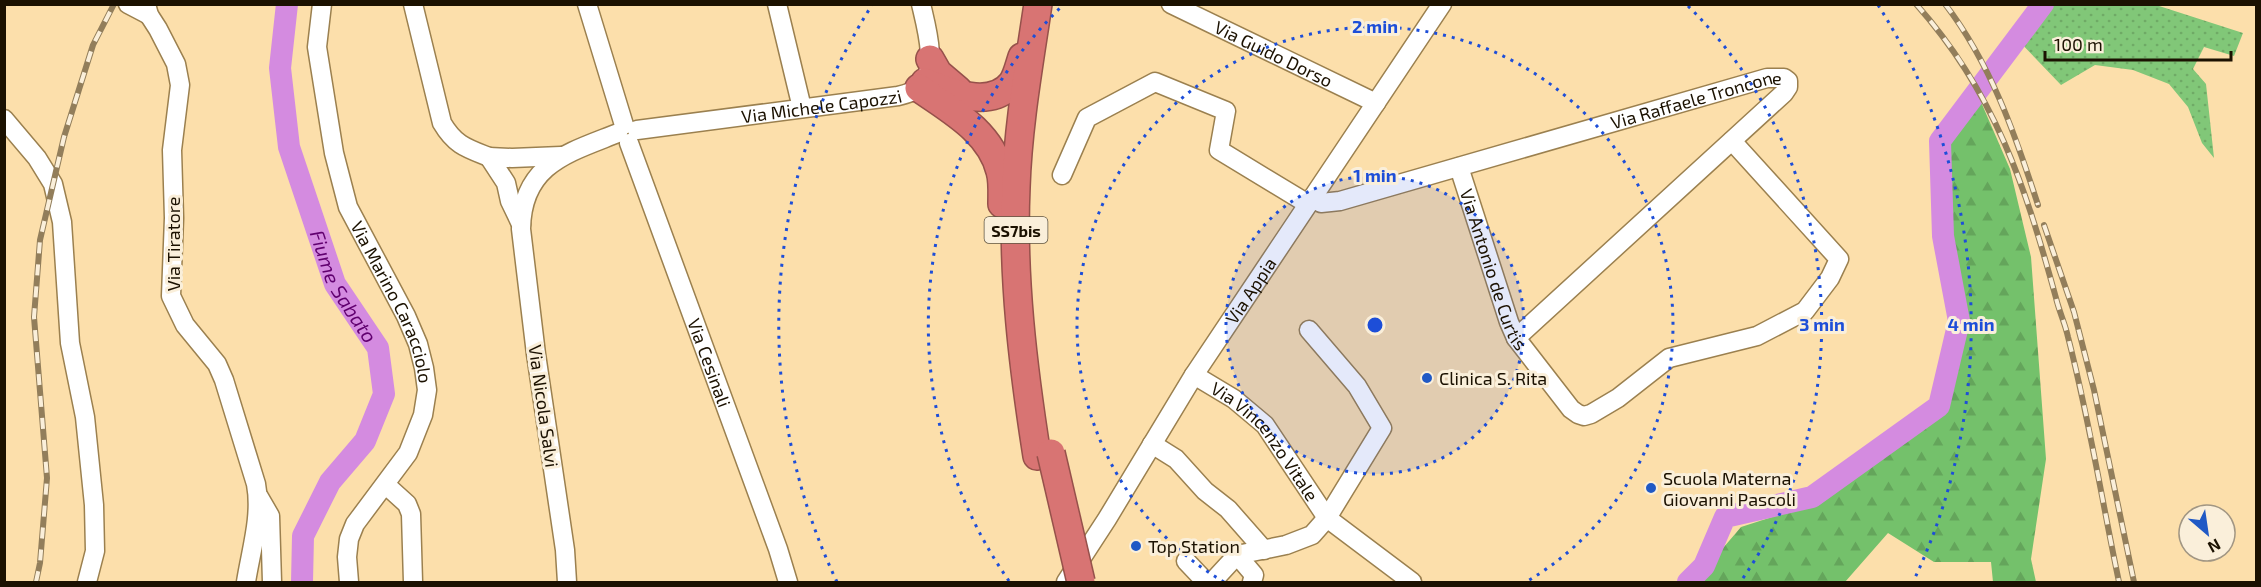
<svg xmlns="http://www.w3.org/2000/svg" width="2261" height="587" viewBox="0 0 2261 587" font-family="'Exo 2',sans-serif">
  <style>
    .grass { fill: url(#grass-dots) }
    .forest { fill: url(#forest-firs) }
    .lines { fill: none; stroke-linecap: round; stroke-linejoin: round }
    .river { stroke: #d48be0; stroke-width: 22 }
    .minor-casing { stroke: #9b804f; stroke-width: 21 }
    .highway-casing { stroke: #96514b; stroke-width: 30 }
    .minor { stroke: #fff; stroke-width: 18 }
    .highway { stroke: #d87473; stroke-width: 27 }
    .rail-casing { stroke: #927e5b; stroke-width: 6 }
    .rail { stroke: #faefda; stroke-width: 4; stroke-dasharray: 11; stroke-linecap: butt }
    .highway-bridge-casing { stroke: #96514b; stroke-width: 30; stroke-linecap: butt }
    .highway-bridge { stroke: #d87473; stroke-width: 27 }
    .ring { fill: none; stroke: #1d4ed8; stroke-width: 3; stroke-dasharray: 3 6 }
    .poi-dot { fill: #2059c5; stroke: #faefda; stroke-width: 2 }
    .labels { text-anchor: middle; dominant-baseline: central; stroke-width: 6; stroke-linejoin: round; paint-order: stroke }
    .shield { fill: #faefda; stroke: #5e5442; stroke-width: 1.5 }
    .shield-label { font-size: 16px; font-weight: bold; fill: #1b1101 }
    .street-label { font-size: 18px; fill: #1b1101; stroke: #faefda }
    .poi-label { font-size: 18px; fill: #1b1101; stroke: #faefda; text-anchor: start }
    .water-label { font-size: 20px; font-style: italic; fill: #61006f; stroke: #faefda }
    .centre { fill: #1d4ed8; stroke: #faefda; stroke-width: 3 }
    .ring-label { font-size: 18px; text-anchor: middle; font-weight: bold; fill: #1d4ed8; stroke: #faefda; stroke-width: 6; stroke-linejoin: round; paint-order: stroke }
  </style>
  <defs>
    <pattern id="grass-dots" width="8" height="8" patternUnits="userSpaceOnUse" patternTransform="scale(1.5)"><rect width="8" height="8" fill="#81c778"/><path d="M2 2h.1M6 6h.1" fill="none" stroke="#6faa66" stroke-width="1.8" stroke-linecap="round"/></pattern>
    <pattern id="forest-firs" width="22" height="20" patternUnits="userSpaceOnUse" patternTransform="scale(1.5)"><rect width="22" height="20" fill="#74c16b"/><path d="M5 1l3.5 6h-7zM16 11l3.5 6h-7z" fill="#64a55b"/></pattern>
  </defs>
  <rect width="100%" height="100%" fill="#fcdfab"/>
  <!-- grass -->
  <polygon class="grass" points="2042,5 2156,5 2243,33 2234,56 2204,47 2193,69 2206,84 2214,158 2202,143 2188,107 2169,84 2133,70 2095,65 2061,85 2016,38"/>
  <!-- forest -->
  <polygon class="forest" points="1978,95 2010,169 2031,257 2046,459 2031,559 2036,582 1993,582 1991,562 1934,562 1888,533 1845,582 1694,582 1741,527 1813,504 1939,410 1960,325 1949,251 1945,144"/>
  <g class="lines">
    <!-- river -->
    <g class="river">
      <path id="s1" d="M287,4L280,68L289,147L335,284L378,348L384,394L365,441L330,482L303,536L302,582"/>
      <polyline points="1688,582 1704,566 1725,517 1812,497 1939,406 1959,321 1943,236 1940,141 2043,4"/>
    </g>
    <defs>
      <g id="minor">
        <polyline points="128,4 149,15"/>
        <path d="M146,4L149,15L158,29L176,64L180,85L172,150L174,218L171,296L185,325L217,364L224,380L256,484C262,516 251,550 246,582"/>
        <path id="s2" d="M322,4L317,47L334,153L348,207L406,316L418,344L424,368L427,390L423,415L408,453L355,524L349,539L347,557L349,582"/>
        <path d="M413,4L442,123C455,145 466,148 489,157"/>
        <polyline points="587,4 624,125"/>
        <polyline points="777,4 802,108"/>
        <path id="s3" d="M1171,4L1376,103"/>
        <polyline points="4,119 37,158 53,184 62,222 70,343 85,417 94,505 95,551 87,582"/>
        <path id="s4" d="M637,130L898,96C906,94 914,92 920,87C939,70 926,26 921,4"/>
        <path id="s5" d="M629,143L778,549L788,582"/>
        <path id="s6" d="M1459,167L1509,322L1516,338L1571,409L1578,414L1584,416L1591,414L1618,398L1669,358L1757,336L1805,311L1830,278L1839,259L1732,141"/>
        <polyline points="1062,175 1087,118 1155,82 1226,111 1219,150 1308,204"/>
        <path id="s7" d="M1312,198L1321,203L1340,201L1767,78H1784L1788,81V87L1784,93L1516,338"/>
        <polyline points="521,224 510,201 506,183 489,157 512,158 561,156"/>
        <path id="s8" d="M1194,375L1234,399L1265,425L1327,518L1412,582"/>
        <polyline points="1152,444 1176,459 1205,491 1228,509 1264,550"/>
        <polyline points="386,485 407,504 411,514 413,582"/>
        <polyline points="259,497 270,516 272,582"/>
        <polyline points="1237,555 1254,575 1252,582"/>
        <polyline points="1186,561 1204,580 1213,581 1237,555 1286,545 1312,535 1327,518 1382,428 1357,386 1309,330"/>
        <path d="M567,582L565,550L536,354L521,229C522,164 568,153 618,133"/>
        <path id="s9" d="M1066,582L1107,519L1194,375L1442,4"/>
      </g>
      <g id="highway">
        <polyline points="930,59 938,73 958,90"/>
        <path d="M925,82C949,92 991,110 1012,83C1017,76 1019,66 1022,57"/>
        <path d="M919,88C950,110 990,131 1000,171C1003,181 1002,193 1002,204"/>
        <path d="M1037,456C1023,367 1012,276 1016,187C1018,126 1029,65 1038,4"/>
      </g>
    </defs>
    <!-- minor casing -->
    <use href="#minor" class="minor-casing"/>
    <!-- highway casing -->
    <use href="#highway" class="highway-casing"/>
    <!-- minor -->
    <use href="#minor" class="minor"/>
    <!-- highway -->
    <use href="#highway" class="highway"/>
    <defs>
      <g id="rail">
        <path d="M1916,4C1995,93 2025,185 2056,298C2059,311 2065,323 2068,337C2089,418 2102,501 2119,582"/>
        <path d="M1945,4C1991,64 2015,134 2038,205"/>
        <polyline points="2044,225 2074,312 2094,390 2134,582"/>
        <polyline points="36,582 40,563 47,478 34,317 40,240 64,137 93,45 114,4"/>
      </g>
    </defs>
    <!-- rail casing -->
    <use href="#rail" class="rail-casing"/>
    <!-- rail -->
    <use href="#rail" class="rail"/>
    <defs>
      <polyline id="highway-bridge" points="1051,453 1081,582"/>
    </defs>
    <!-- highway-bridge casing -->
    <use href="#highway-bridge" class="highway-bridge-casing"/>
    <!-- highway-bridge -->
    <use href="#highway-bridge" class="highway-bridge"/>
  </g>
  <!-- distance rings -->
  <circle cx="1375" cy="325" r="149" fill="#1d4ed8" fill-opacity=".12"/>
  <g class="ring">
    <circle cx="1375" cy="325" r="149"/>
    <path d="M1224 582A298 298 0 1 1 1526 582"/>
    <path d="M1009 581A447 447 0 0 1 1062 6M1688 6A447 447 0 0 1 1741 581"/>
    <path d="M837 582A596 596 0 0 1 872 5M1878 5A596 596 0 0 1 1913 582"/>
  </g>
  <!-- markers -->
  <g class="poi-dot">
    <circle cx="1427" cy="378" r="6"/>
    <circle cx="1651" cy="488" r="6"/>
    <circle cx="1136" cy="546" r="6"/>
  </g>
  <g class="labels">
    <!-- shield labels -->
    <rect class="shield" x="984.5" y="217" width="63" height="26" rx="4.5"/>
    <g class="shield-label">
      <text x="1016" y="230">SS7bis</text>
    </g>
    <!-- street labels -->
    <g class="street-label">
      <text stroke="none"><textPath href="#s3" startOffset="114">Via Guido Dorso</textPath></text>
      <text stroke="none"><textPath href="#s7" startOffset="400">Via Raffaele Troncone</textPath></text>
      <text stroke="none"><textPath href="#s4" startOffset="186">Via Michele Capozzi</textPath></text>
      <text transform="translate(173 244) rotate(-90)">Via Tiratore</text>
      <text stroke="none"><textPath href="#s6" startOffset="108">Via Antonio de Curtis</textPath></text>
      <text stroke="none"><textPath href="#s9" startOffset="345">Via Appia</textPath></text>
      <text stroke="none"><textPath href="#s2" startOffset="312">Via Marino Caracciolo</textPath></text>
      <text stroke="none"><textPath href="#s5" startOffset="234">Via Cesinali</textPath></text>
      <text transform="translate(544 406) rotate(82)">Via Nicola Salvi</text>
      <text stroke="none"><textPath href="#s8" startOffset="99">Via Vincenzo Vitale</textPath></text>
    </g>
    <!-- poi labels -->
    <g class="poi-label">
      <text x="1439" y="378">Clinica S. Rita</text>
      <text x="1663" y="478">Scuola Materna<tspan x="1663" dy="21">Giovanni Pascoli</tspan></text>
      <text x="1148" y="546">Top Station</text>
    </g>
    <!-- water labels -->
    <g class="water-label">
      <text stroke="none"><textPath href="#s1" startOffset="294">Fiume Sabato</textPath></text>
    </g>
  </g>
  <circle cx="1375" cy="325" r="9" class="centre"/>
  <g class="ring-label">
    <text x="1375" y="33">2 min</text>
    <text x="1375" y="182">1 min</text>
    <text x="1822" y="331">3 min</text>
    <text x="1971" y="331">4 min</text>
  </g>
  <!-- border -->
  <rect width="2261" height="587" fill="none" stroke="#1b1101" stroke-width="12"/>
  <!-- north arrow -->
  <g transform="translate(2207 533) rotate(151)"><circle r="28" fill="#faefda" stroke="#a19683" stroke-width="1.5"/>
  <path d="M0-4.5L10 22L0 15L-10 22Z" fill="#2059c5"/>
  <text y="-9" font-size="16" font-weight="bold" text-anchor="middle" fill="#1b1101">N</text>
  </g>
  <!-- scale -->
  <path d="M2045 51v9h186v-9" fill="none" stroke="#1b1101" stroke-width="3"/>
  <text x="2054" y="51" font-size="18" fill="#1b1101" stroke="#faefda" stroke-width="4.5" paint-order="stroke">100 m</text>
</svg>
